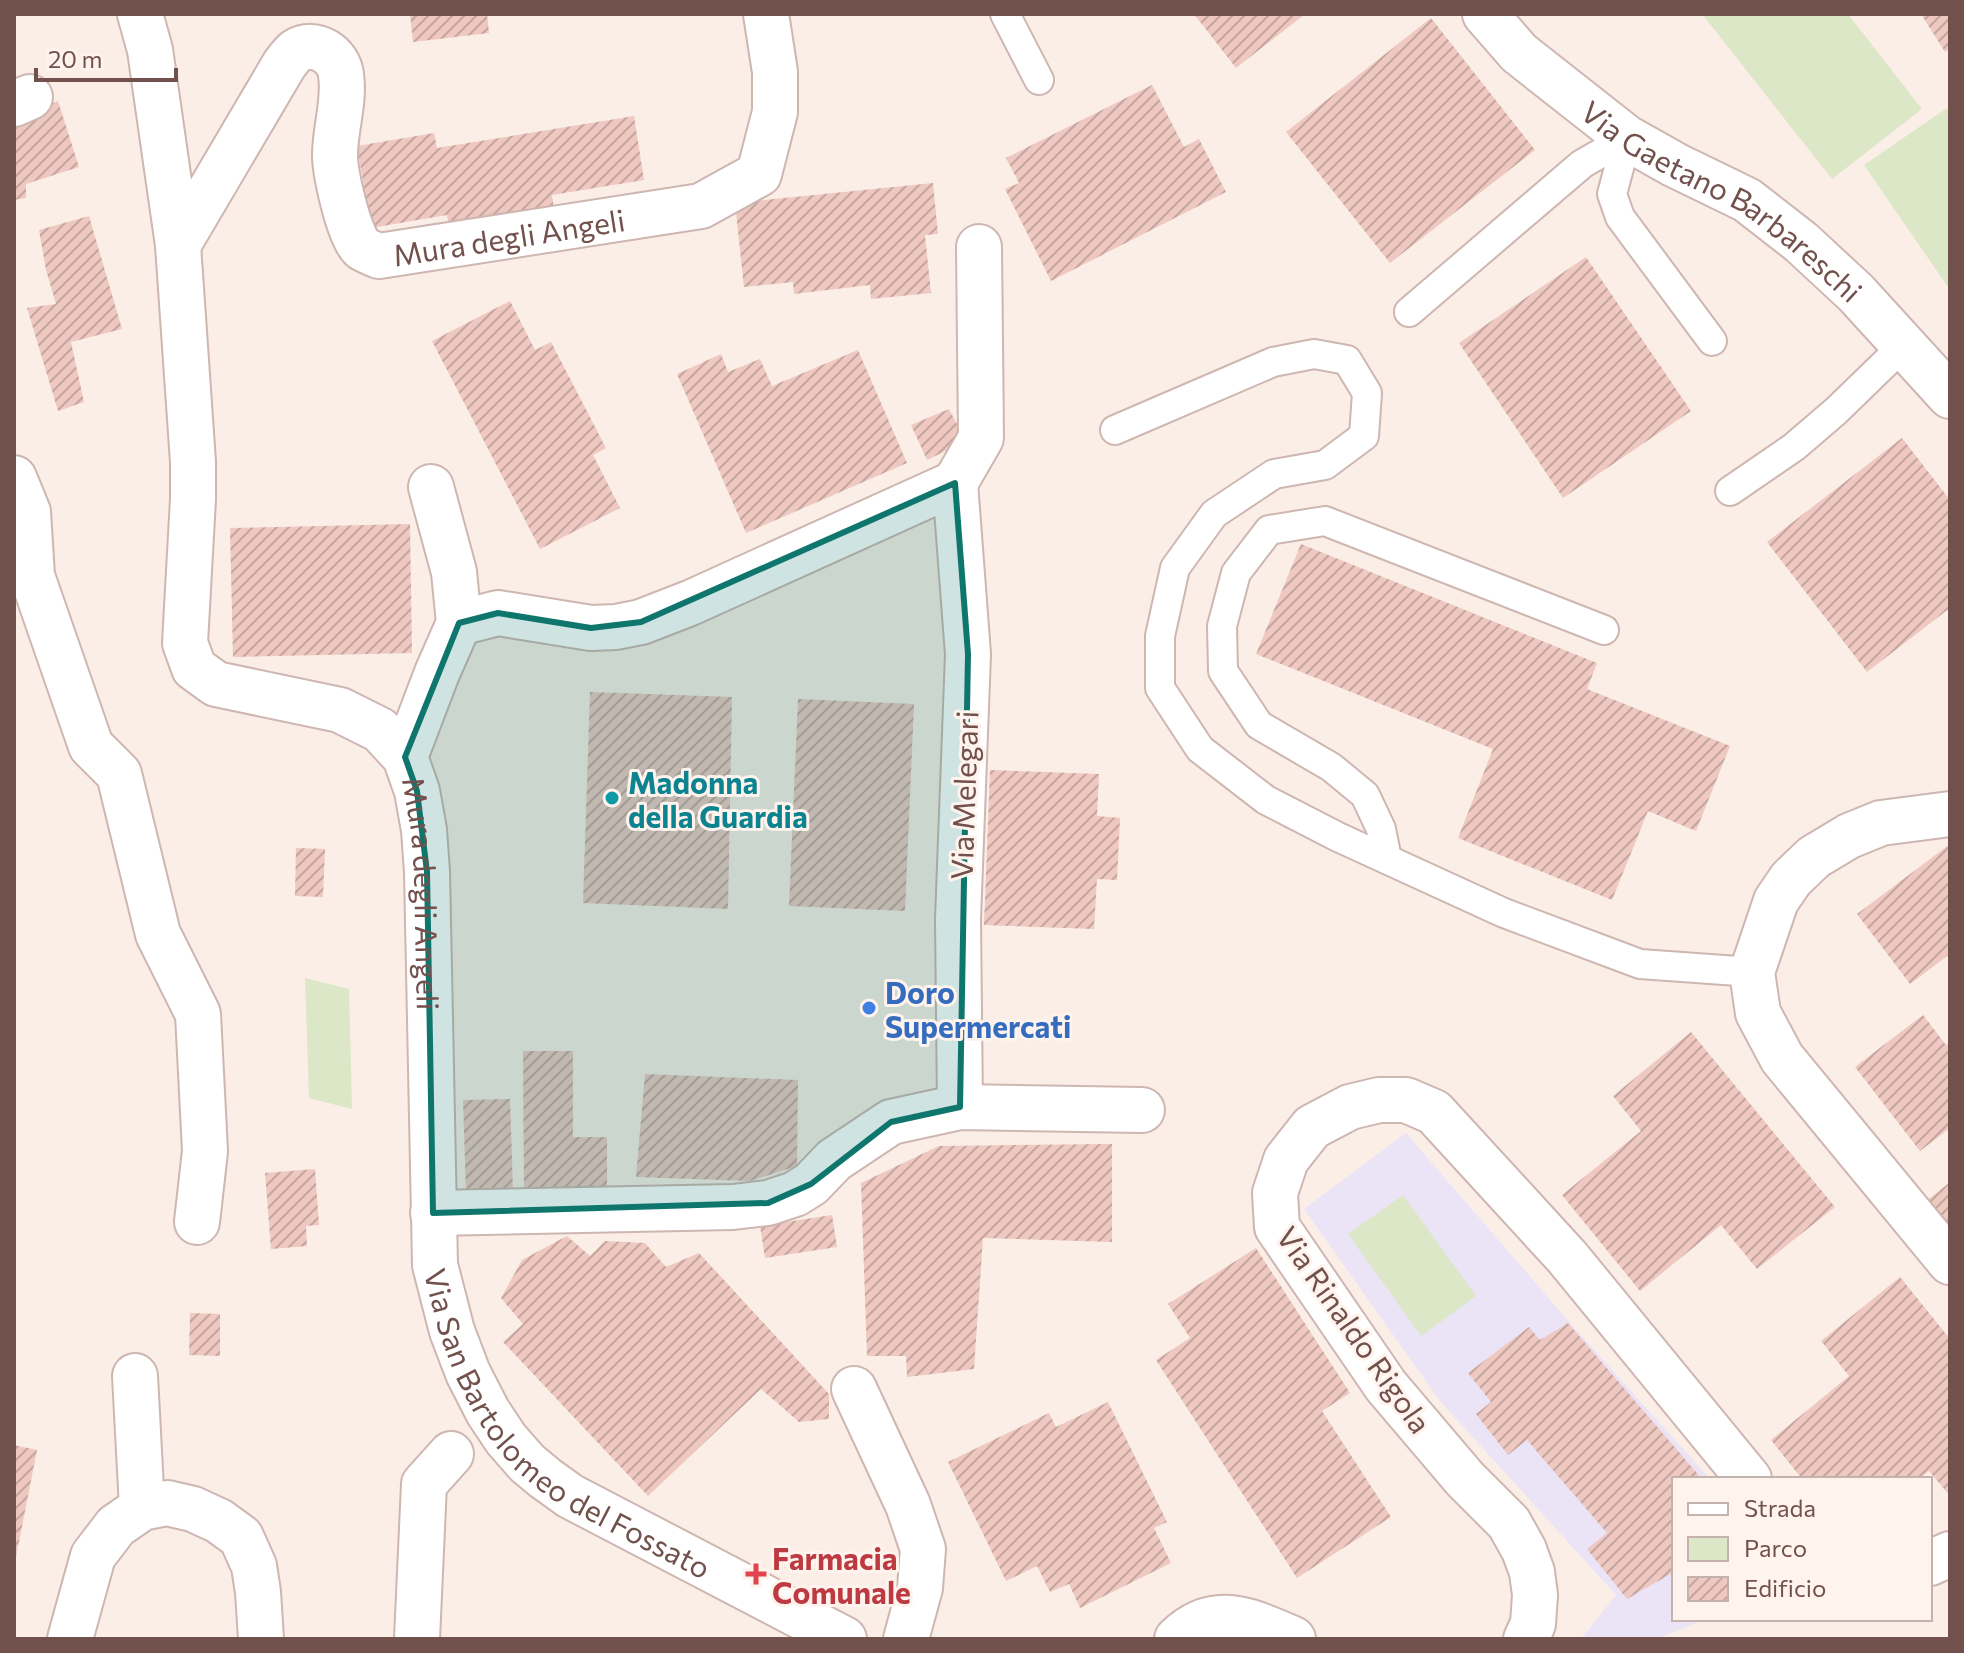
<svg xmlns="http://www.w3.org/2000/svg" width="1964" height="1653" viewBox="0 0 1964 1653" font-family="Commissioner,sans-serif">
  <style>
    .education { fill: #ebe4f7 }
    .green { fill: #dce7c7 }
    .building { fill: url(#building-hatch) }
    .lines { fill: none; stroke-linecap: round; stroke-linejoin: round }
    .service-casing { stroke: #ceb6b1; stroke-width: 32 }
    .minor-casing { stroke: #ceb6b1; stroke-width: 48 }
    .service { stroke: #fff; stroke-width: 28 }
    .minor { stroke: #fff; stroke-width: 44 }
    .marked { fill: #0f766e; fill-opacity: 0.2; stroke: #0f766e; stroke-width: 6; stroke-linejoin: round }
    .culture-dot { fill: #0f9aa8; stroke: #fef3ed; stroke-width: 3 }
    .shop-dot { fill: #3f7fe0; stroke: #fef3ed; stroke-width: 3 }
    .health-dot { fill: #e0444e; stroke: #fef3ed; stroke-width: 3 }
    .labels { text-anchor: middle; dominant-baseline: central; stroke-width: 6; stroke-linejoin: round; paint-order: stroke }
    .street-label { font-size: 30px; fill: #72514d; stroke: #fef3ed }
    .culture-label { font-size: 30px; font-weight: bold; fill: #0d838f; stroke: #fef3ed; text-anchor: start }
    .shop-label { font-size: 30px; font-weight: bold; fill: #366cbe; stroke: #fef3ed; text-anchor: start }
    .health-label { font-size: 30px; font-weight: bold; fill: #be3a42; stroke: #fef3ed; text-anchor: start }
  </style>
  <defs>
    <pattern id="building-hatch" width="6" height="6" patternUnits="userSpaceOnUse" patternTransform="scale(2)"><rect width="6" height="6" fill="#eec8c1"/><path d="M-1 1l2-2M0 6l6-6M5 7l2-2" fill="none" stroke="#c5a59f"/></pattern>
  </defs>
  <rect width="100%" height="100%" fill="#fbeee7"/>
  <!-- education -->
  <polygon class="education" points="1406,1133 1571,1324 1710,1479 1674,1479 1674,1619 1706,1619 1656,1639 1581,1639 1616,1595 1440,1401 1304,1209"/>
  <!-- green -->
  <g class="green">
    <polygon points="1702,14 1848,14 1922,109 1832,179"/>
    <polygon points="1947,108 1950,112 1950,290 1864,165"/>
    <polygon points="305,978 349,989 352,1109 309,1098"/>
    <polygon points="1403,1195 1476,1296 1421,1336 1348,1234"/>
  </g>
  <!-- building -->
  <g class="building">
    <polygon points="410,14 487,14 489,33 413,42"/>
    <polygon points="1194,14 1305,14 1236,68"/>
    <polygon points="1921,14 1950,14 1950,49 1945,52"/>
    <polygon points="1431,18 1535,150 1390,263 1286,132"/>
    <polygon points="1152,85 1184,147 1199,139 1226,192 1051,281 1005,189 1019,183 1006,158"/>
    <polygon points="58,101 79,167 26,184 26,198 14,200 14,120"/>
    <polygon points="634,116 644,180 552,195 555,217 450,234 447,215 371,228 357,146 434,133 437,148"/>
    <polygon points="933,183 938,234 925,235 931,293 871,299 870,285 794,294 793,282 744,287 735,203"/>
    <polygon points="89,216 122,329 71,342 84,402 58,411 27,308 56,304 46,270 39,230"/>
    <polygon points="1586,257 1691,411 1563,498 1459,343"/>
    <polygon points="510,301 535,350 551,342 606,448 593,455 620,508 540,549 432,341"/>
    <polygon points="858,350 907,463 746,533 677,374 721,354 728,372 760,359 772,386"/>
    <polygon points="949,409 966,441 927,460 911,425"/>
    <polygon points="1902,438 1950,500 1950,608 1867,672 1767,542"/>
    <polygon points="410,524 412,653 233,657 230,528"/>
    <polygon points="1301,544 1597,663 1587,689 1730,746 1696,831 1648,811 1612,900 1458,838 1493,749 1256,654"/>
    <polygon points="590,692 732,697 728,909 583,903"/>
    <polygon points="798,699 914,704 905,911 789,906"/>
    <polygon points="990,770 1099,774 1097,816 1120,818 1117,880 1097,879 1094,929 984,925"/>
    <polygon points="1950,844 1950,954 1910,984 1857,914"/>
    <polygon points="296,848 325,849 323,897 295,896"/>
    <polygon points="1923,1015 1946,1045 1950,1042 1950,1128 1920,1151 1855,1067"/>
    <polygon points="1691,1032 1835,1207 1757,1269 1721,1225 1640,1291 1562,1195 1641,1131 1613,1096"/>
    <polygon points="523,1051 573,1051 573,1137 607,1137 607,1193 524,1194"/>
    <polygon points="645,1074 798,1080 797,1166 750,1181 636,1177"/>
    <polygon points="510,1099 513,1193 466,1194 463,1100"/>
    <polygon points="1112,1144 1112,1242 983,1238 974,1369 907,1377 906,1356 867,1356 861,1183 939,1146"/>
    <polygon points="315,1169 319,1225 306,1226 307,1246 271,1249 265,1173"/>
    <polygon points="1950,1182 1950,1235 1924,1203"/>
    <polygon points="832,1215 837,1247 765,1258 760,1226"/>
    <polygon points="567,1236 590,1256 605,1241 645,1243 666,1267 699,1253 829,1394 829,1419 799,1422 761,1389 648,1496 503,1342 523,1324 501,1298 522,1260"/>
    <polygon points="1256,1248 1350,1393 1322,1411 1391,1517 1297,1578 1156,1360 1190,1338 1168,1304"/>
    <polygon points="1900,1277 1950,1339 1950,1496 1929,1471 1919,1479 1802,1479 1771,1440 1849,1376 1821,1341"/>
    <polygon points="190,1313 220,1314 220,1356 189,1355"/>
    <polygon points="1568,1323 1702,1479 1674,1479 1674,1572 1627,1599 1587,1549 1607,1533 1527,1440 1508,1455 1476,1414 1491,1402 1468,1373 1529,1327 1540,1340"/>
    <polygon points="1108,1402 1167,1522 1154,1528 1171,1563 1080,1608 1069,1584 1050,1592 1037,1566 1006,1581 948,1462 1049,1413 1056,1427"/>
    <polygon points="14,1445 37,1450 15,1562 14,1562"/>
  </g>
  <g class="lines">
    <defs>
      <g id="service">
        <polyline points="1005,14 1039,80"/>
        <polyline points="1627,138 1612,194 1620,217 1712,341"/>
        <polyline points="1409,312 1582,164 1627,138"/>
        <polyline points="1115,430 1273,362 1314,354 1347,360 1367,393 1364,436 1325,465 1274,474 1214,514 1175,568 1160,636 1160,688 1200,749 1266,800 1338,837 1504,913 1640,964 1752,972"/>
        <polyline points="1730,491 1794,447 1836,411 1904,345"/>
        <polyline points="1387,859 1381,829 1365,795 1331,767 1259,725 1223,671 1222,626 1236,573 1269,530 1325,521 1604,630"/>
      </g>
      <g id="minor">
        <path id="s1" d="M140,14L150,50L178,245L193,462V499L185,643L194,668L216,684L340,710L380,730L405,757L417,791L424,830L427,872L435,1265L452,1331L468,1373L488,1412L506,1439L527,1463L545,1478L570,1496L844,1639"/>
        <path id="s2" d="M1485,14L1519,53L1627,138L1675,165L1747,200L1801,242L1856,293L1950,396"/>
        <polyline points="14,104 30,97"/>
        <path id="s3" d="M178,245L284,65C287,61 292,54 296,51C315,39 339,55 341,75C345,102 335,128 335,155C335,173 349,237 362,248C366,251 374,254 379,256L701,206L759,174L775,112V72L766,14"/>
        <polyline points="14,478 28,512 32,576 91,746 119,774 158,934 198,1014 205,1151 197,1222"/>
        <polyline points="955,483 981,438 979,247"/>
        <polyline points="431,487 454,572 459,623"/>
        <polyline points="405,757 437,673 459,623 498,613 591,628 616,627 641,622 690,603 955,483 968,654 958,919 960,1107"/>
        <polyline points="1950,814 1881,823 1849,836 1814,857 1791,879 1776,901 1752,972 1758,1013 1782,1058 1950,1262"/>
        <polyline points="433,1213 733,1207 768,1203 795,1194 811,1184 834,1160 891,1122 960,1107 1142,1110"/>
        <polyline points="135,1376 142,1508"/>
        <polyline points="854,1389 908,1505 923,1549 920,1588 906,1639"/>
        <polyline points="1930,1563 1950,1554"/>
        <polyline points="70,1639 93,1556 116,1526 142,1508 167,1503 193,1509 219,1521 241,1537 254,1566 258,1592 261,1639"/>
        <polyline points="417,1639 424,1484 451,1454"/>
        <path d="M1177,1639C1215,1602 1251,1621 1293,1639"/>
        <polyline points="1526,1639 1533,1624 1535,1595 1532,1572 1524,1550 1509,1523 1465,1479 1386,1386 1277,1227 1275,1193 1286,1160 1312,1127 1350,1107 1379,1100 1406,1100 1434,1112 1567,1257 1749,1479"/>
      </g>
    </defs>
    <!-- service casing -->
    <use href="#service" class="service-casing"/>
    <!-- minor casing -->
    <use href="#minor" class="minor-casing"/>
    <!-- service -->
    <use href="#service" class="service"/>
    <!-- minor -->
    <use href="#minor" class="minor"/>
  </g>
  <!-- marked area -->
  <path class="marked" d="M955,483L968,654L960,1107L891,1122L811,1184L768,1203L433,1213L427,872L417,791L405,757L459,623L498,613L591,628L641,622Z"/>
  <!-- markers -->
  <circle class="culture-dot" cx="612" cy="798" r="8"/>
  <circle class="shop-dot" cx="869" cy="1008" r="8"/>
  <path class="health-dot" d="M752 1562h8v8h8v8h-8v8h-8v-8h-8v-8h8z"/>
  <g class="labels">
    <!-- street labels -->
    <g class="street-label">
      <text stroke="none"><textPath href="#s2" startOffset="304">Via Gaetano Barbareschi</textPath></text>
      <text stroke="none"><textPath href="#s3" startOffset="616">Mura degli Angeli</textPath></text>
      <text transform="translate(963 795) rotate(-88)">Via Melegari</text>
      <text stroke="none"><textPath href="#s1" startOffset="1034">Mura degli Angeli</textPath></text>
      <text transform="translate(1355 1329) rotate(55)">Via Rinaldo Rigola</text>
      <text stroke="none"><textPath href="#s1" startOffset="1624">Via San Bartolomeo del Fossato</textPath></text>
    </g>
    <!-- culture labels -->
    <g class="culture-label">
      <text x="628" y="781">Madonna<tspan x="628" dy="34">della Guardia</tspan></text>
    </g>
    <!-- shop labels -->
    <g class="shop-label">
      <text x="885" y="991">Doro<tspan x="885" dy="34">Supermercati</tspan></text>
    </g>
    <!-- health labels -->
    <g class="health-label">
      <text x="772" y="1557">Farmacia<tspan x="772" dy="34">Comunale</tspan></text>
    </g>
  </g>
  <!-- border -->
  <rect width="1964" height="1653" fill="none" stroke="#72514d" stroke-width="32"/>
  <!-- legend -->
  <rect x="1672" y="1477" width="260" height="144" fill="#fef3ed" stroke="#c6b2ad" stroke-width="2"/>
  <rect x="1688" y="1503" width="40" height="12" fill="#ffffff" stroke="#c6b2ad" stroke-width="2"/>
  <text x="1744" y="1517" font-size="24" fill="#72514d">Strada</text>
  <rect x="1688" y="1537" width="40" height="24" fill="#dce7c7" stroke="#c6b2ad" stroke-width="2"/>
  <text x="1744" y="1557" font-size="24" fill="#72514d">Parco</text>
  <rect x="1688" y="1577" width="40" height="24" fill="url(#building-hatch)" stroke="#c6b2ad" stroke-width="2"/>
  <text x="1744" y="1597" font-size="24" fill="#72514d">Edificio</text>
  <!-- scale -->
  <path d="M36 68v12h140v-12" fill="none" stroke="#72514d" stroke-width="4"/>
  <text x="48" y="68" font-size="24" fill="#72514d" stroke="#fef3ed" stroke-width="6" paint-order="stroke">20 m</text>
</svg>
